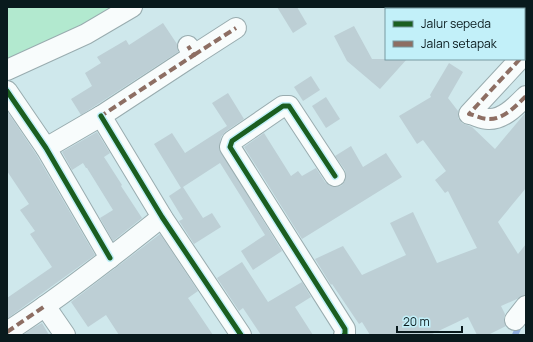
<svg xmlns="http://www.w3.org/2000/svg" width="533" height="342" viewBox="0 0 533 342" font-family="Manrope,sans-serif">
  <style>
    .green { fill: #b2e9cf }
    .lines { fill: none; stroke-linecap: round; stroke-linejoin: round }
    .stream { stroke: #92b1e0; stroke-width: 6 }
    .building { fill: #bdcfd5 }
    .minor-casing { stroke: #99acaf; stroke-width: 22 }
    .minor { stroke: #f8fcfc; stroke-width: 20 }
    .quiet { stroke: #8d6e63; stroke-width: 4; stroke-dasharray: 8 4; stroke-linecap: butt }
    .cycleway-casing { stroke: #c2f0f9; stroke-width: 8 }
    .cycleway { stroke: #1b5e20; stroke-width: 5 }
  </style>
  <rect width="100%" height="100%" fill="#cfe8ec"/>
  <!-- green -->
  <polygon class="green" points="7,7 123,7 7,66"/>
  <g class="lines">
    <!-- stream -->
    <polyline class="stream" points="515,335 521,322"/>
  </g>
  <!-- building -->
  <g class="building">
    <polygon points="277,7 297,7 307,24 293,33"/>
    <polygon points="163,23 177,44 178,52 81,115 71,99 92,86 85,73 101,63 97,57 126,40 129,45"/>
    <polygon points="354,26 372,59 407,59 380,89 347,61 334,36"/>
    <polygon points="449,63 463,72 448,98 458,111 458,118 462,123 472,127 495,149 526,112 526,188 498,222 518,254 526,244 526,295 521,296 517,299 501,306 505,314 504,319 506,326 488,335 477,335 468,317 430,335 370,335 362,322 359,324 332,284 331,285 315,259 343,246 362,275 406,255 390,223 413,212 437,263 477,248 448,191 445,193 435,180 446,171 423,140 417,144 399,116 431,97 430,95"/>
    <polygon points="311,76 320,90 303,101 294,87"/>
    <polygon points="228,93 244,119 225,132 221,137 219,149 282,251 253,270 241,251 265,235 220,163 183,187 203,218 212,213 221,227 194,244 179,221 183,219 169,196 181,188 154,144 172,133 185,153 227,126 212,103"/>
    <polygon points="326,97 340,119 326,128 312,106"/>
    <polygon points="7,111 36,154 95,255 8,318 7,298 52,267 30,234 35,231 20,210 29,204 7,171"/>
    <polygon points="97,132 110,153 104,157 122,185 121,186 142,218 113,241 100,218 113,210 87,168 86,168 83,163 72,170 62,152"/>
    <polygon points="264,133 291,176 298,171 302,176 316,168 325,182 330,186 335,187 341,186 345,181 346,175 345,170 335,156 351,146 363,167 386,153 402,177 302,239 244,147"/>
    <polygon points="160,234 198,291 188,298 213,335 119,335 106,315 88,327 71,302"/>
    <polygon points="242,262 268,302 302,282 311,297 295,307 313,335 261,335 243,308 239,311 217,278"/>
    <polygon points="42,323 49,335 23,335 33,328"/>
  </g>
  <g class="lines">
    <defs>
      <g id="minor">
        <polyline points="486,9 488,7"/>
        <polyline points="194,55 236,28"/>
        <path d="M520,59L469,114C475,115 482,119 488,119C503,120 516,106 526,96"/>
        <polyline points="7,70 86,34 132,7"/>
        <polyline points="7,91 46,148 110,258"/>
        <polyline points="101,116 162,217 241,335"/>
        <polyline points="46,148 101,116 194,55 188,46"/>
        <polyline points="335,176 289,106 283,106 232,141 230,147 345,329 345,334 344,335"/>
        <polyline points="45,306 65,335"/>
        <polyline points="515,320 526,306"/>
        <path d="M7,332C61,297 112,257 162,217"/>
      </g>
    </defs>
    <!-- minor casing -->
    <use href="#minor" class="minor-casing"/>
    <!-- minor -->
    <use href="#minor" class="minor"/>
    <!-- quiet -->
    <g class="quiet">
      <polyline points="194,55 236,28"/>
      <polyline points="524,55 526,53"/>
      <path d="M520,59L469,114C475,115 482,119 488,119C503,120 516,106 526,96"/>
      <polyline points="102,118 101,116 194,55 188,46"/>
      <polyline points="7,332 45,306"/>
    </g>
    <defs>
      <g id="cycleway">
        <polyline points="7,91 46,148 110,258"/>
        <polyline points="101,116 162,217 241,335"/>
        <polyline points="335,176 289,106 283,106 232,141 230,147 345,329 345,334 344,335"/>
      </g>
    </defs>
    <!-- cycleway casing -->
    <use href="#cycleway" class="cycleway-casing"/>
    <!-- cycleway -->
    <use href="#cycleway" class="cycleway"/>
  </g>
  <!-- border -->
  <rect width="533" height="342" fill="none" stroke="#091a1d" stroke-width="16"/>
  <!-- legend -->
  <rect x="385" y="8" width="140" height="52" fill="#c2f0f9" stroke="#789aa1"/>
  <rect x="393" y="21" width="20" height="6" fill="#1b5e20" stroke="#789aa1"/>
  <text x="421" y="28" font-size="12" fill="#091a1d">Jalur sepeda</text>
  <rect x="393" y="41" width="20" height="6" fill="#8d6e63" stroke="#789aa1"/>
  <text x="421" y="48" font-size="12" fill="#091a1d">Jalan setapak</text>
  <!-- scale -->
  <path d="M397 326v6h65v-6" fill="none" stroke="#091a1d" stroke-width="2"/>
  <text x="403" y="326" font-size="12" fill="#091a1d" stroke="#c2f0f9" stroke-width="3" paint-order="stroke">20 m</text>
</svg>
